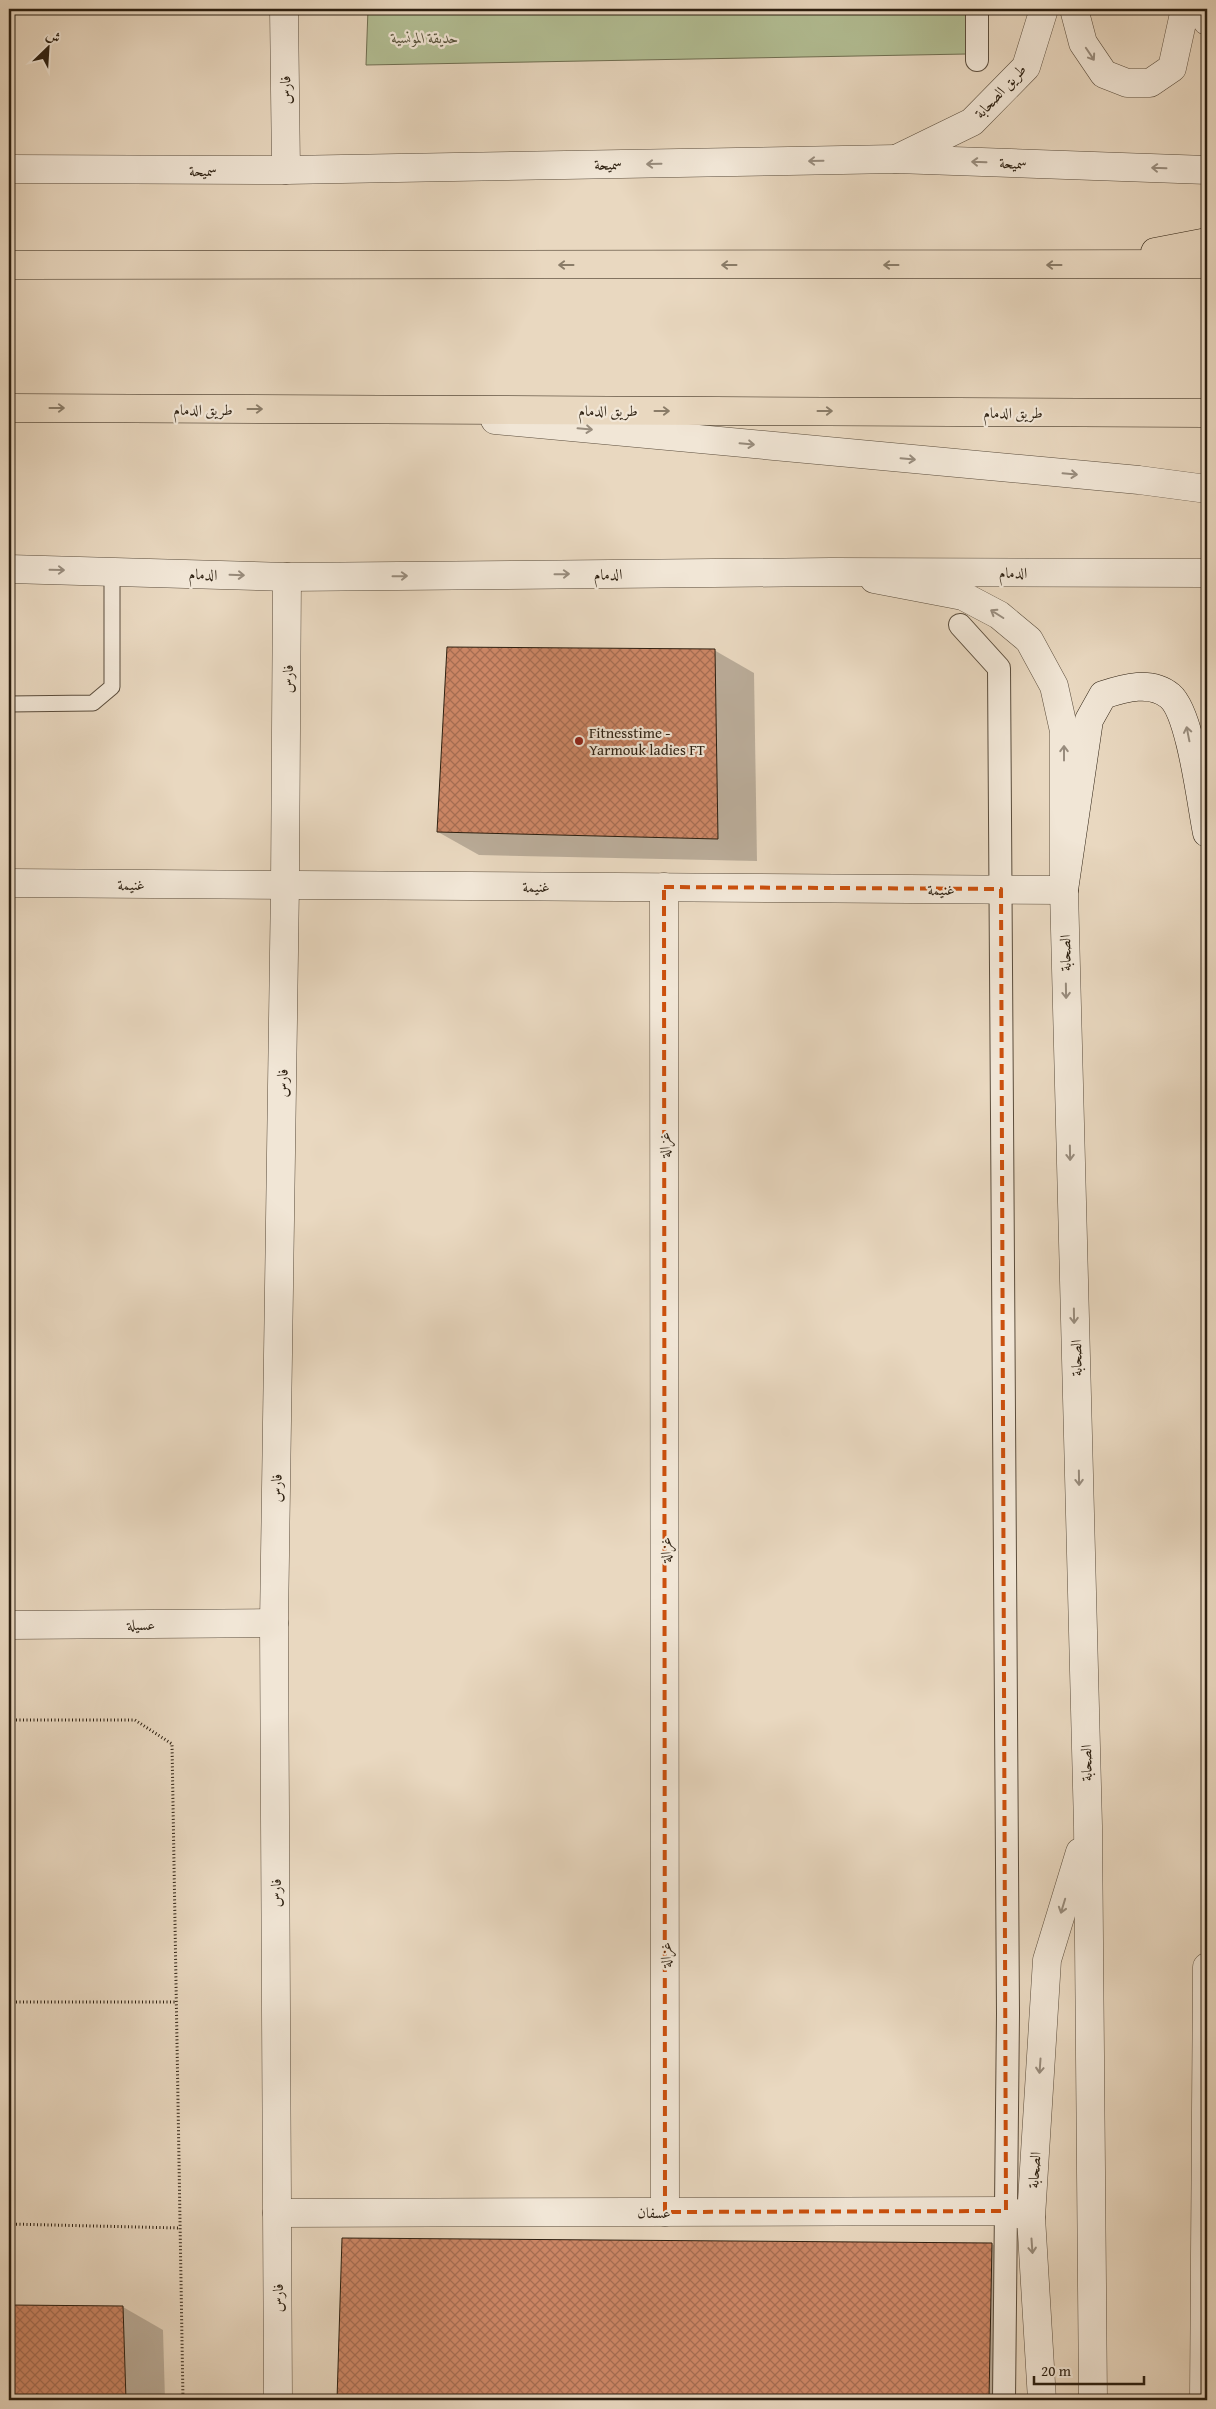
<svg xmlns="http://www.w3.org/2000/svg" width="1216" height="2409" viewBox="0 0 1216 2409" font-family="'Gentium Book Plus',Amiri,serif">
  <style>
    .green { fill: #b3bf95; stroke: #706f52 }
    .shadow { fill: #0003 }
    .building { fill: url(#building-cross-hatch); stroke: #2c1f10 }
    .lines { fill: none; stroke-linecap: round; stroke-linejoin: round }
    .service-casing { stroke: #5b4d3c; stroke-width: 17 }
    .pedestrian-casing { stroke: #5b4d3c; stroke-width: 24 }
    .minor-casing { stroke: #5b4d3c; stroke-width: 29 }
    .tertiary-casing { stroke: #5b4d3c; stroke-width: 29 }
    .secondary-casing { stroke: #2c1f10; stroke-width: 29 }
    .motorway-casing { stroke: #2c1f10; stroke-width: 29 }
    .path { stroke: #2c1f10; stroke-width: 3; stroke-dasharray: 1 2.5; stroke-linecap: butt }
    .service { stroke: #f1e6d6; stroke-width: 15 }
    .pedestrian { stroke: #f1e6d6; stroke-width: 22 }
    .minor { stroke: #f1e6d6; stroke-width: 28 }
    .tertiary { stroke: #f1e6d6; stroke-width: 28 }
    .secondary { stroke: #f1e6d6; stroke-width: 28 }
    .motorway { stroke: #e9d8c0; stroke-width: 28 }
    .oneway { stroke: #988c7d }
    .oneway2 { stroke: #8a7c68 }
    .marked { fill: none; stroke: #cc500d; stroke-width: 4; stroke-dasharray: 10 6; stroke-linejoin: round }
    .poi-dot { fill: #8f2418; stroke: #f1e6d6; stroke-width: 2 }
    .labels { text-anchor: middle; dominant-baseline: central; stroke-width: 4.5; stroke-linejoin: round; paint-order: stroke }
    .park-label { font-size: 15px; font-style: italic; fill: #544f38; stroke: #f1e6d6 }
    .street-label { font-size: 15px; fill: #2c1f10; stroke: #f1e6d6 }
    .poi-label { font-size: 15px; fill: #2c1f10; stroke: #f1e6d6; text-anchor: start }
  </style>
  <defs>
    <pattern id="building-cross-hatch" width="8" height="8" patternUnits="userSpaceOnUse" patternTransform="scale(1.25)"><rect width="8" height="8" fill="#cd8766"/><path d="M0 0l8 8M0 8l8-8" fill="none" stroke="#a76e53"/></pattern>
  </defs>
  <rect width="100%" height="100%" fill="#e9d8c0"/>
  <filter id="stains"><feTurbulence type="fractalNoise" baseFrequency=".004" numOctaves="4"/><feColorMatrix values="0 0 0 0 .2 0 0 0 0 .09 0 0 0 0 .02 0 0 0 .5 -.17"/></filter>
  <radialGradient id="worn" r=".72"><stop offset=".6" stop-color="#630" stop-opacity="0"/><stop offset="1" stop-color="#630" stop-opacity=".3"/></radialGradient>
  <!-- green -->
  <polygon class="green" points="368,9 968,9 967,54 366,65"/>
  <!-- shadow -->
  <g class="shadow">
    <polygon points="714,650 754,673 757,861 479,855 438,832"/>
    <polygon points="343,2239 992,2244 1002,2250 999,2400 338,2400"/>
    <polygon points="9,2306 123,2307 163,2330 165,2400 9,2400"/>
  </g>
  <!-- building -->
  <g class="building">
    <polygon points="447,647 715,649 718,839 437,832"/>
    <polygon points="342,2238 992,2243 989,2400 337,2400"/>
    <polygon points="9,2305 123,2306 126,2400 76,2400 36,2394 30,2400 9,2400"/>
  </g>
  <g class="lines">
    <defs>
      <polyline id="service" points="9,704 93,703 112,687 112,572"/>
      <g id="pedestrian">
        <polyline points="977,60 977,9"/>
        <polyline points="960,625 999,668 1008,2013 1004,2400"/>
      </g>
      <g id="minor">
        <polyline points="284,9 286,170"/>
        <polyline points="1074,9 1083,43 1104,74 1127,83 1150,83 1172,68 1185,9"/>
        <polyline points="1204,9 1207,21"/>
        <polyline points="896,159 972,122 1026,67 1044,9"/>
        <polyline points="874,579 963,596 999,615 1029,640 1054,686 1064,731 1064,890 1088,1826 1093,2400"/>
        <polyline points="9,883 1064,890"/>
        <polyline points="664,887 665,2212"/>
        <polyline points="9,1625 274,1623"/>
        <polyline points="277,2213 1006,2211 1031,2217"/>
        <polyline points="278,2400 274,1623 285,885 287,577"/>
        <polyline points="1042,2400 1031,2217 1047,1960 1080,1852"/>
        <polyline points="1204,2400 1207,1967"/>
      </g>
      <g id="tertiary">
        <polyline points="9,169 286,170 896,159 1207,170"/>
        <polyline points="495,420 1139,480 1207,489"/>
        <polyline points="9,569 287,577 831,572 1207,573"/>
      </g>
      <path id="secondary" d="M1064,890L1089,720L1103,695C1124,688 1151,680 1170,696C1191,714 1201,804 1207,833"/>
      <g id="motorway">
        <polyline points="1155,252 1207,242"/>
        <polyline points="9,265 1207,264"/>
        <polyline points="9,408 1207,413"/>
      </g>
    </defs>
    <!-- service casing -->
    <use href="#service" class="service-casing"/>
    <!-- pedestrian casing -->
    <use href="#pedestrian" class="pedestrian-casing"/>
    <!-- minor casing -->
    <use href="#minor" class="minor-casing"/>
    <!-- tertiary casing -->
    <use href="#tertiary" class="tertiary-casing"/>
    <!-- secondary casing -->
    <use href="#secondary" class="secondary-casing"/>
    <!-- motorway casing -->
    <use href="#motorway" class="motorway-casing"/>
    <!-- path -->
    <g class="path">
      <polyline points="9,1720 135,1720 172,1744 183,2400"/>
      <polyline points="9,2002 176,2002"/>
      <polyline points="9,2224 180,2228"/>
    </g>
    <!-- service -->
    <use href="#service" class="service"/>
    <!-- pedestrian -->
    <use href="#pedestrian" class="pedestrian"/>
    <!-- minor -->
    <use href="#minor" class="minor"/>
    <!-- tertiary -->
    <use href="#tertiary" class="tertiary"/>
    <!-- secondary -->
    <use href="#secondary" class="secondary"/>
    <!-- motorway -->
    <use href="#motorway" class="motorway"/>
  </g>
  <!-- one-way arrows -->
  <defs><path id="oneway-shaft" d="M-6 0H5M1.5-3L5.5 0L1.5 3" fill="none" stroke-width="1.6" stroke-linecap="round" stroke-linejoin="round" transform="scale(1.25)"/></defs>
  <g class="oneway">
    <use href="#oneway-shaft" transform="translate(1090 54) rotate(56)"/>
    <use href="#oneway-shaft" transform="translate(816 161) rotate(179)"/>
    <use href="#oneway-shaft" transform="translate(979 162) rotate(-178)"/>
    <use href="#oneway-shaft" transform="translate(654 164) rotate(179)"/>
    <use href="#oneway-shaft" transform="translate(1159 168) rotate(-178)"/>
    <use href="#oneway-shaft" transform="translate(585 429) rotate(5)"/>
    <use href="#oneway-shaft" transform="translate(747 444) rotate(5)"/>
    <use href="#oneway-shaft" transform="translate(908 459) rotate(5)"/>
    <use href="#oneway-shaft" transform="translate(1070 474) rotate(5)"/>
    <use href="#oneway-shaft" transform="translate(57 570) rotate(1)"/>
    <use href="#oneway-shaft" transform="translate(562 574) rotate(-1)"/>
    <use href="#oneway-shaft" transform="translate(237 575) rotate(2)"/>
    <use href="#oneway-shaft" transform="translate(400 576) rotate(-1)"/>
    <use href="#oneway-shaft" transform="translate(997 614) rotate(-148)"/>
    <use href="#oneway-shaft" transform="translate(1188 734) rotate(-101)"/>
    <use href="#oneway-shaft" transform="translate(1064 753) rotate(-90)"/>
    <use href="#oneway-shaft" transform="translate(1066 991) rotate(89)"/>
    <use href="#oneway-shaft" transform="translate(1070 1153) rotate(89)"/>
    <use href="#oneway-shaft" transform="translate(1074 1316) rotate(89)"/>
    <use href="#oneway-shaft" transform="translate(1079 1478) rotate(89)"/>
    <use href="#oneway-shaft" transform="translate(1063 1906) rotate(107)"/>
    <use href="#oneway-shaft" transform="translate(1040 2066) rotate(94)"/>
    <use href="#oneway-shaft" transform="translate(1032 2246) rotate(86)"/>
  </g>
  <g class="oneway2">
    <use href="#oneway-shaft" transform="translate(566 265) rotate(180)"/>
    <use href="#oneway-shaft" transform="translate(729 265) rotate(180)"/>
    <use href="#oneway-shaft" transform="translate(891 265) rotate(180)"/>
    <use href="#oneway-shaft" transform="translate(1054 265) rotate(180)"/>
    <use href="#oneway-shaft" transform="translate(57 408)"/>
    <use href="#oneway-shaft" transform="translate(255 409)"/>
    <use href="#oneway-shaft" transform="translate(662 411)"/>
    <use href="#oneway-shaft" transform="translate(825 411)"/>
  </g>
  <!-- marked area -->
  <path class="marked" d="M664,887L1001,889L1006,2211L665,2212Z"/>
  <!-- markers -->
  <circle class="poi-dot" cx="579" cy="741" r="5"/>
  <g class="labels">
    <!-- park labels -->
    <g class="park-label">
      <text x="425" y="37">حديقة المونسية</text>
    </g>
    <!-- street labels -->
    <g class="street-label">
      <text transform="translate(285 90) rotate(-91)">فارس</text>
      <text transform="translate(1000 91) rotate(-47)">طريق الصحابة</text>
      <text transform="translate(1013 163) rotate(2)">سميحة</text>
      <text transform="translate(608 164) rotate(-1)">سميحة</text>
      <text x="203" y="170">سميحة</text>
      <text x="203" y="409">طريق الدمام</text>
      <text x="608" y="410">طريق الدمام</text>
      <text x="1013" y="412">طريق الدمام</text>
      <text x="1013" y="572">الدمام</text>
      <text transform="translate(203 574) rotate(2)">الدمام</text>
      <text transform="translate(608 574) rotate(-1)">الدمام</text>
      <text transform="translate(287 679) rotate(-90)">فارس</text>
      <text x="131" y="884">غنيمة</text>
      <text x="536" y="886">غنيمة</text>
      <text x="941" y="889">غنيمة</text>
      <text transform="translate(1065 953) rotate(-91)">الصحابة</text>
      <text transform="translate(282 1083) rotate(-89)">فارس</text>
      <text transform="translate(664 1145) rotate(-90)">غزالة</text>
      <text transform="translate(1076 1358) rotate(-91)">الصحابة</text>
      <text transform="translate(276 1488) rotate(-89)">فارس</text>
      <text transform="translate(665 1550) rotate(-90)">غزالة</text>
      <text x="141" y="1624">عسيلة</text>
      <text transform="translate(1086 1763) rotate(-91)">الصحابة</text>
      <text transform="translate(275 1893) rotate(-90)">فارس</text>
      <text transform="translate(665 1955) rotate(-90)">غزالة</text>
      <text transform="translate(1034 2170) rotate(-86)">الصحابة</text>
      <text x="654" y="2212">عسفان</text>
      <text transform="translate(277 2298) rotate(-90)">فارس</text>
    </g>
    <!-- poi labels -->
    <g class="poi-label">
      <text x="589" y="732">Fitnesstime -<tspan x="589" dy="17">Yarmouk ladies FT</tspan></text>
    </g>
  </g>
  <!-- margin -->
  <rect width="1216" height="2409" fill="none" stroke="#e9d8c0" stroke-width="30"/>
  <rect x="10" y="10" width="1196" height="2389" fill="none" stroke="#2c1f10" stroke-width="2.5"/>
  <rect x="15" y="15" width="1186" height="2379" fill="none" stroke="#2c1f10"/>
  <!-- north arrow -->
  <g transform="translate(48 48) rotate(25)" stroke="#f1e6d6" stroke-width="4" paint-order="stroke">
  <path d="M0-4L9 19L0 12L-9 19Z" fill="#2c1f10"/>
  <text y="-8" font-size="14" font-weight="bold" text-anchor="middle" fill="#2c1f10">ش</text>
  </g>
  <!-- scale -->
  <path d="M1034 2376v8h110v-8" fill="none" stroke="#2c1f10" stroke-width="2.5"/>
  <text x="1041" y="2376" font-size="15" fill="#2c1f10" stroke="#f1e6d6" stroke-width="4" paint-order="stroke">20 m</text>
  <rect width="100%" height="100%" filter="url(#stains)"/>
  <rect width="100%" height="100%" fill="url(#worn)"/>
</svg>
